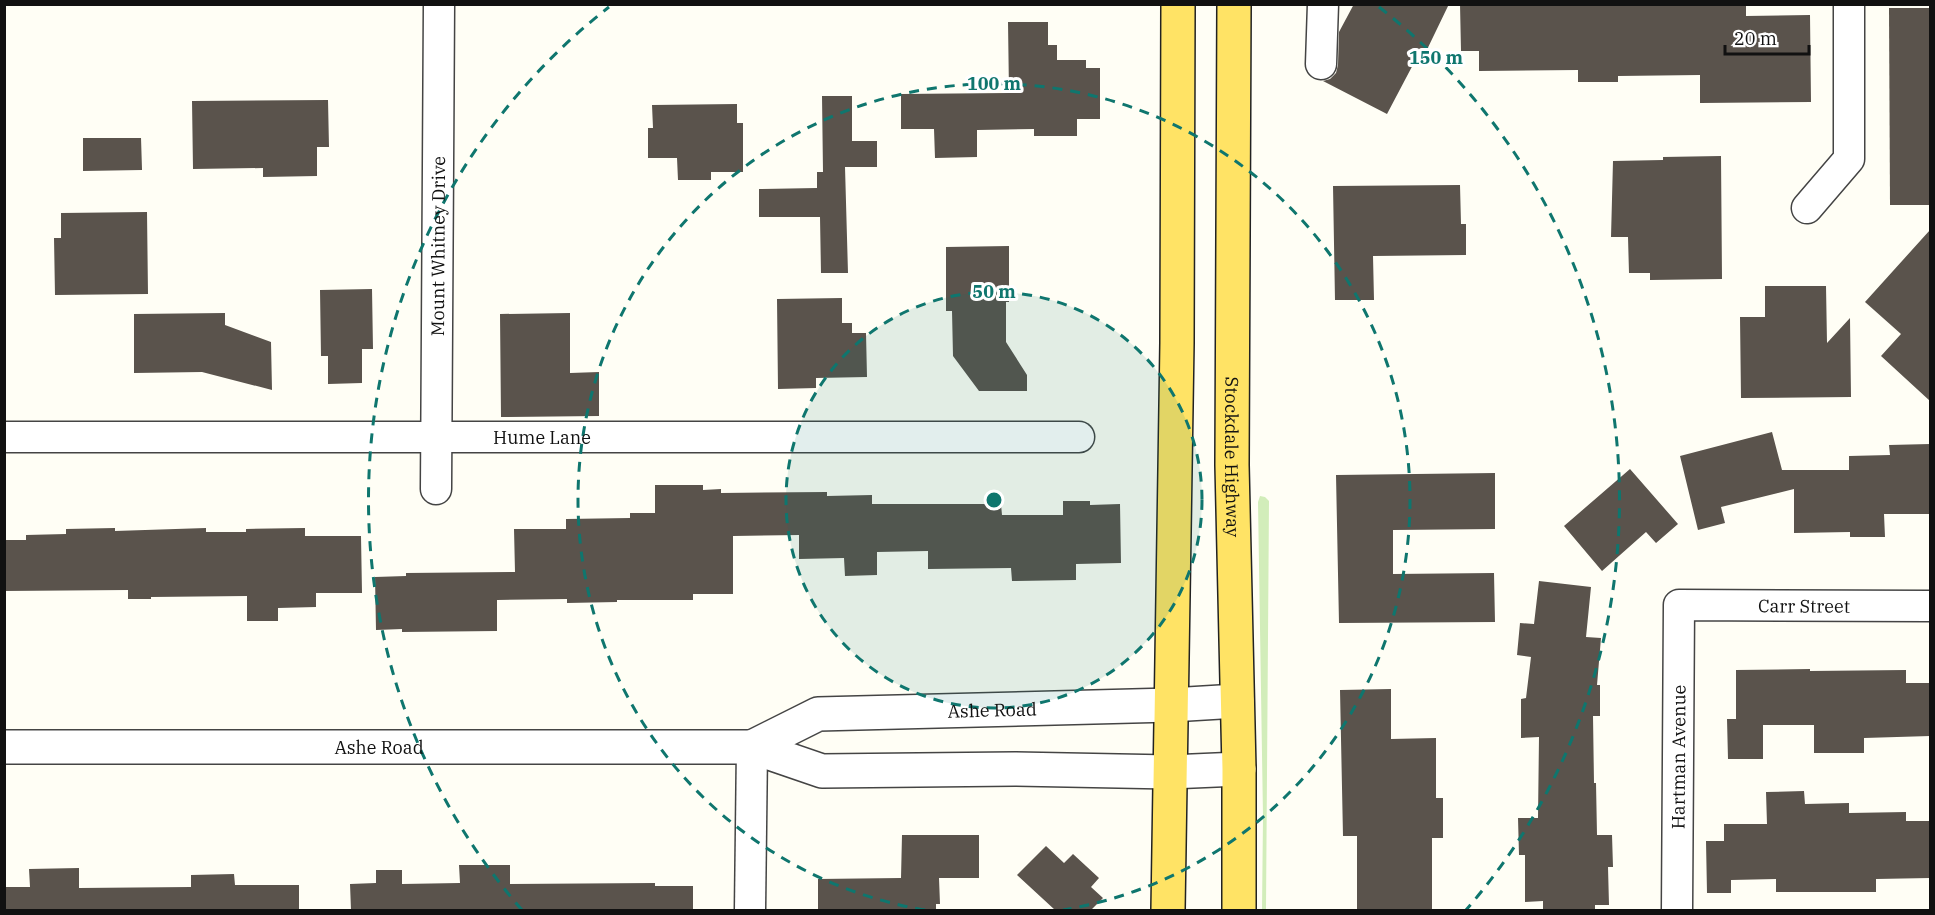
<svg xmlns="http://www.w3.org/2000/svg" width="1935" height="915" viewBox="0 0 1935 915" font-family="'IBM Plex Serif',serif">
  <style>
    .green { fill: #d2edba }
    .building { fill: #5a534c }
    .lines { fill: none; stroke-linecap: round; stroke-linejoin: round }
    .minor-casing { stroke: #444; stroke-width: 33 }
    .tertiary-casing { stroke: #444; stroke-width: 36 }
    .primary-casing { stroke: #222; stroke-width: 36 }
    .minor { stroke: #fff; stroke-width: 30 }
    .tertiary { stroke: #fff; stroke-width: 33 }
    .primary { stroke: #ffe365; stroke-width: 33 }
    .ring { fill: none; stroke: #0f766e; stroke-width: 3; stroke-dasharray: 10 8 }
    .labels { text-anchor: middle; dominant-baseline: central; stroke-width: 6; stroke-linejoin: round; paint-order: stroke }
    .street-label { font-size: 18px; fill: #111; stroke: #fff }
    .centre { fill: #0f766e; stroke: #fff; stroke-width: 3 }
    .ring-label { font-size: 18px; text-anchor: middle; font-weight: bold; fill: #0f766e; stroke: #fff; stroke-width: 6; stroke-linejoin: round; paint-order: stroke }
  </style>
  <rect width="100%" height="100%" fill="#fffef5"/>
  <!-- green -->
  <polygon class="green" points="1260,496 1265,497 1269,501 1266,910 1262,910 1263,817 1258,502"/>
  <!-- building -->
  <g class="building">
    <polygon points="1354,4 1449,4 1421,62 1416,59 1387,114 1323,81 1330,79 1336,73 1338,65 1339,32"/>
    <polygon points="1460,4 1746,4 1746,16 1810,15 1811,102 1700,103 1700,75 1618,76 1618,82 1578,82 1578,70 1479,71 1479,51 1461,51"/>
    <polygon points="1889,8 1930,8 1930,205 1890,205"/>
    <polygon points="1008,22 1048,22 1048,45 1057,45 1057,60 1086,60 1086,68 1100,68 1100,119 1077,119 1077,136 1034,136 1034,129 977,130 977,157 935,158 934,129 901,129 901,94 1009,93"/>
    <polygon points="822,96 852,96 852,141 877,141 877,167 845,167 848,273 821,273 820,217 759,217 759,189 817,188 817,172 823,172"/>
    <polygon points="328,100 329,147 317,147 317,176 263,177 263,168 193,169 192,101"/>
    <polygon points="737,104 737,123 743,123 743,172 711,172 711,180 678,180 677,158 648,158 648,128 653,128 652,105"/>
    <polygon points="83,138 141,138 142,170 83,171"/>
    <polygon points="1721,156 1722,279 1650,280 1650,273 1629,273 1628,237 1611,237 1613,161 1663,160 1663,157"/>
    <polygon points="1460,185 1461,224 1466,224 1466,255 1373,256 1374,300 1335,300 1333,186"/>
    <polygon points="147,212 148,294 55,295 54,238 61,238 61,213"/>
    <polygon points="1930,230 1930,401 1881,356 1901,334 1865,302"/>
    <polygon points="1009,246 1009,302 1006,302 1006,342 1027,375 1027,391 979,391 953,356 952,311 946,311 946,247"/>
    <polygon points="1765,286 1826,286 1827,343 1850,318 1851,397 1741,398 1740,317 1765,317"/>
    <polygon points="372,289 373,349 362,349 362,383 328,384 328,356 321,356 320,290"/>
    <polygon points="842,298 842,323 852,323 852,333 866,333 867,377 816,378 816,388 778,389 777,299"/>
    <polygon points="225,313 225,325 271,342 272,390 202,372 134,373 134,314"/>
    <polygon points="570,313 570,373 599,372 599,416 501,417 500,314"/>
    <polygon points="1772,432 1782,470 1849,470 1849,456 1890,455 1889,445 1930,444 1930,514 1884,514 1885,537 1850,537 1850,532 1794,533 1794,489 1721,507 1725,523 1698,530 1680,456"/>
    <polygon points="1630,469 1678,524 1656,543 1646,532 1602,571 1564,526"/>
    <polygon points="1495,473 1495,529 1393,530 1393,574 1494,573 1495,622 1339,623 1336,475"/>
    <polygon points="655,485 703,485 703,490 721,489 721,493 827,492 827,496 872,495 872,504 1001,504 1002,515 1063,515 1063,501 1090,501 1090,505 1120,504 1121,563 1076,564 1076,580 1012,581 1011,568 928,569 928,551 877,552 877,575 845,576 844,558 799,559 799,535 733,536 733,594 693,594 693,600 617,600 617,602 567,603 567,599 497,600 497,631 402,632 402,629 376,630 375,577 406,576 406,573 515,572 514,529 566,529 566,519 630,518 630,513 655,513"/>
    <polygon points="115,528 115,531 206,528 206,532 246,532 246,529 305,528 305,536 361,536 362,593 316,593 316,607 278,608 278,621 247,621 247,596 151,597 151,599 128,599 128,590 4,591 4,540 26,540 26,535 66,534 66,529"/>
    <polygon points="1539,581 1591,587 1586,637 1601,638 1597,685 1600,685 1600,716 1593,716 1594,783 1596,783 1597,835 1612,835 1613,867 1608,867 1609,905 1595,905 1595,910 1543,910 1543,901 1525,902 1525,855 1519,855 1518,818 1538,818 1539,737 1521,738 1521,699 1526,698 1531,657 1517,655 1520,623 1534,624"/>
    <polygon points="1810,669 1810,671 1906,670 1906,683 1930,683 1930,736 1864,738 1864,753 1814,753 1814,725 1763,725 1763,759 1728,759 1727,719 1736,719 1736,670"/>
    <polygon points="1391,689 1391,739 1436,738 1436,798 1443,798 1443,838 1432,838 1432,910 1357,910 1357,836 1343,836 1340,690"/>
    <polygon points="1804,791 1805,804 1849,803 1849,813 1906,812 1906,821 1930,821 1930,878 1876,879 1876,892 1776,892 1776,879 1731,880 1731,893 1707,893 1706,841 1724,841 1724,824 1767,824 1766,792"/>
    <polygon points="902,835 979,835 979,878 939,878 940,904 936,904 936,910 818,910 818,879 901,878"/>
    <polygon points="1046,846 1064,863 1073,854 1099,878 1091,887 1103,898 1091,910 1055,910 1017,875"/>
    <polygon points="459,865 510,865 510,884 655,883 655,886 693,886 693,910 351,910 350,884 376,883 376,870 402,870 402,884 460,883"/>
    <polygon points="79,868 79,888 191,887 191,875 234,874 235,885 299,885 299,910 4,910 4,887 30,887 29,869"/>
  </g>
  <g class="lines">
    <defs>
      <g id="minor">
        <polyline points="1321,64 1323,4"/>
        <polyline points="1807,208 1849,159 1849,4"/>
        <path id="s1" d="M4,437H1079"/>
        <path id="s2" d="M436,489L439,4"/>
        <polyline points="750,910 752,747"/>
        <path id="s3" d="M1677,910L1679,605L1930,606"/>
      </g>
      <g id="tertiary">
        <path id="s4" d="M4,747H752L822,771L1015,769L1170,772L1239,769"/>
        <path id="s5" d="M752,747L818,714L1171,705L1237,701"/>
      </g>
      <g id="primary">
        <path id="s6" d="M1234,4L1232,465L1239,769V910"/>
        <polyline points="1168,910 1177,343 1178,4"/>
      </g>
    </defs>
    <!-- minor casing -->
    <use href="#minor" class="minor-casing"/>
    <!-- tertiary casing -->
    <use href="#tertiary" class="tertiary-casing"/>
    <!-- primary casing -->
    <use href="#primary" class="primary-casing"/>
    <!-- minor -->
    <use href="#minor" class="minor"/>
    <!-- tertiary -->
    <use href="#tertiary" class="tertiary"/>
    <!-- primary -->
    <use href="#primary" class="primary"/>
  </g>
  <!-- distance rings -->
  <circle cx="994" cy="500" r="208" fill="#0f766e" fill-opacity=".12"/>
  <g class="ring">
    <circle cx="994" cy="500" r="208"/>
    <path d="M925 910A416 416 0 1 1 1063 910"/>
    <path d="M522 910A625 625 0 0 1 609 7M1379 7A625 625 0 0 1 1466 910"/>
  </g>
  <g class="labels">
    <!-- street labels -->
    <g class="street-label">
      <text stroke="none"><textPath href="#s2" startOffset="243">Mount Whitney Drive</textPath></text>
      <text stroke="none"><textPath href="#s1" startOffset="538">Hume Lane</textPath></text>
      <text stroke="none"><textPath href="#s6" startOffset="453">Stockdale Highway</textPath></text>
      <text stroke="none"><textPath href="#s3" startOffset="430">Carr Street</textPath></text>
      <text stroke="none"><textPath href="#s5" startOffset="248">Ashe Road</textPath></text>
      <text stroke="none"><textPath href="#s4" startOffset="375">Ashe Road</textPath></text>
      <text stroke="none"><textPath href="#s3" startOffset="153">Hartman Avenue</textPath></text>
    </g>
  </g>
  <circle cx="994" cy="500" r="9" class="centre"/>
  <g class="ring-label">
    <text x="1436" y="64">150 m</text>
    <text x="994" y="90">100 m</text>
    <text x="994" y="298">50 m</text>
  </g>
  <!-- border -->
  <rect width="1935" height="915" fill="none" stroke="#111111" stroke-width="12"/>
  <!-- scale -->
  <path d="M1725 45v9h84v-9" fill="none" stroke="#111111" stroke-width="3"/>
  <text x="1734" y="45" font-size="18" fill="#111111" stroke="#ffffff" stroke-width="4.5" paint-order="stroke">20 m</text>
</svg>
